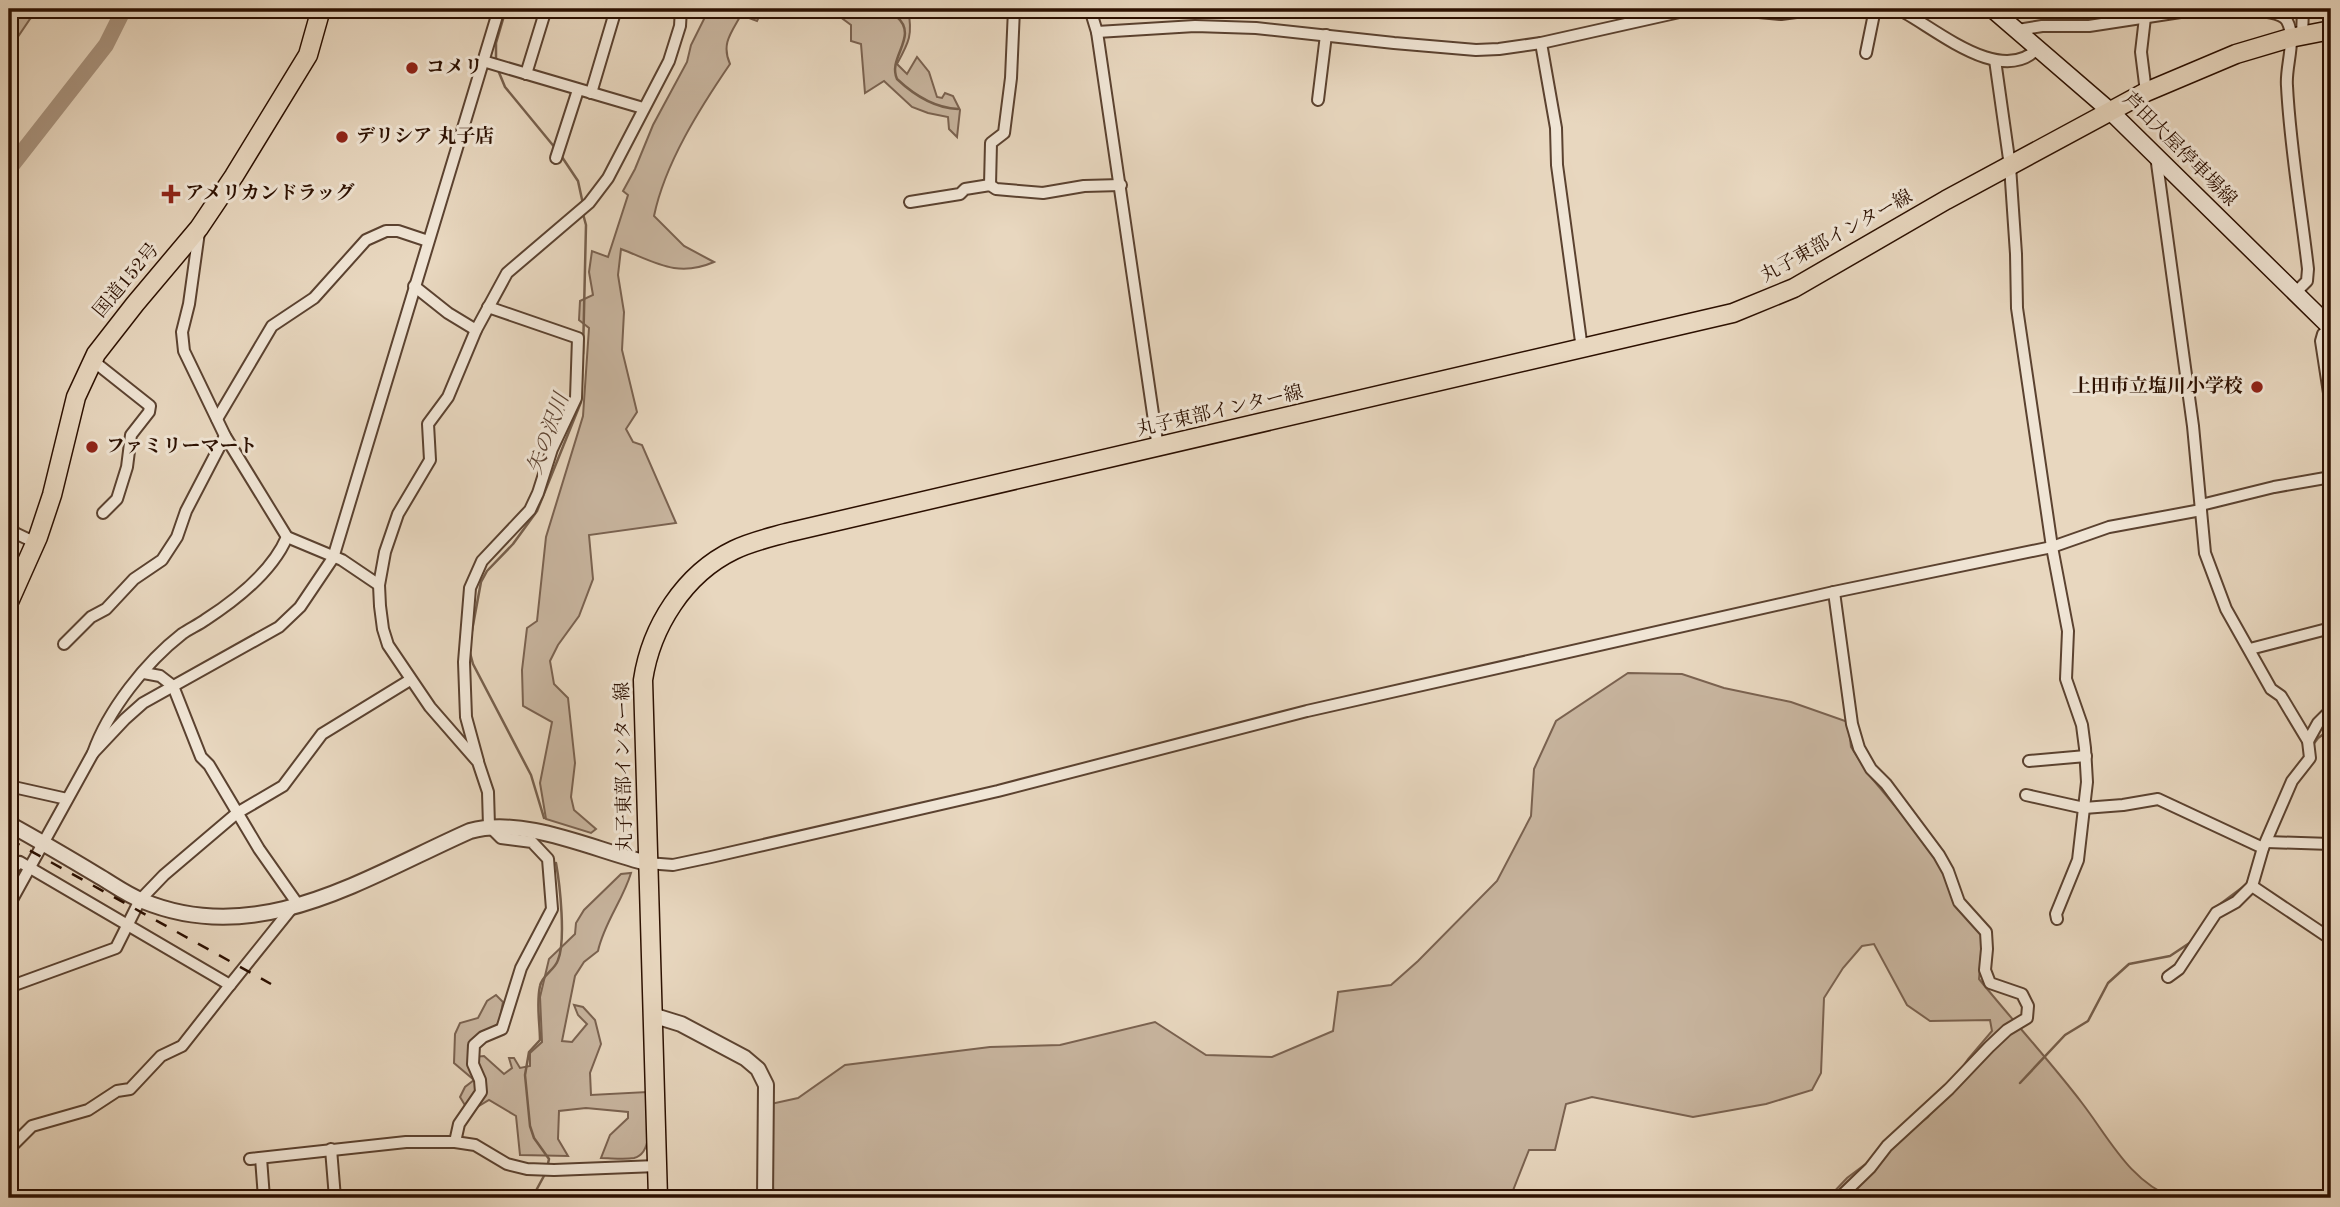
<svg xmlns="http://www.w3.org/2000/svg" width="2340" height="1207" viewBox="0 0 2340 1207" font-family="'Old Standard TT','Noto Serif JP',serif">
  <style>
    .green { fill: #c8b59f; stroke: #7a6250; stroke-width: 2 }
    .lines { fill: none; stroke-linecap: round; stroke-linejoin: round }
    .stream { stroke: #765f4c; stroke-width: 2.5 }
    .river { stroke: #a8937e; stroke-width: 16 }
    .minor-casing { stroke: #5b4230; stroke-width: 14 }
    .tertiary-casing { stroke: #5b4230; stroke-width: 18 }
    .secondary-casing { stroke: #2c1001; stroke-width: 19 }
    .primary-casing { stroke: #2c1001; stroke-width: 21 }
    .trunk-casing { stroke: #2c1001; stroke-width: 21 }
    .minor { stroke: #f0e5d5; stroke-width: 10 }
    .tertiary { stroke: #f0e5d5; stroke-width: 14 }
    .secondary { stroke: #f0e5d5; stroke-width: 16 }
    .primary { stroke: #e8d7bf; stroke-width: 18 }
    .trunk { stroke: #e8d7bf; stroke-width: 18 }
    .rail { stroke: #2c1001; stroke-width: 2.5; stroke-dasharray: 12 12; stroke-linecap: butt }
    .poi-dot { fill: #8f2418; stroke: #f0e5d5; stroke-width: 2.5 }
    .labels { text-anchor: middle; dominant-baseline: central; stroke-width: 6; stroke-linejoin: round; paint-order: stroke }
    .poi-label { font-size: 19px; font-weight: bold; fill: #2c1001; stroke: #f0e5d5; text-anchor: start }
    .street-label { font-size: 19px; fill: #2c1001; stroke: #f0e5d5 }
    .water-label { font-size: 21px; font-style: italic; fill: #5e4433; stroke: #f0e5d5 }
  </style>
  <rect width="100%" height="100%" fill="#e8d7bf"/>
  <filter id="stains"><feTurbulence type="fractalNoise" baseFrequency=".00286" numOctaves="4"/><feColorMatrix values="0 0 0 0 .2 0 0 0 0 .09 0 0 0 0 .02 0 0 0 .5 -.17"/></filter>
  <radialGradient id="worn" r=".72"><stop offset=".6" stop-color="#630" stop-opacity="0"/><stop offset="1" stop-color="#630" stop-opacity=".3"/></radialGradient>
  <!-- green -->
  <g class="green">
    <polygon points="9,9 41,9 30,19 9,50"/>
    <path d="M709,9H763L757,21L741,15C731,33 721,44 730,64C700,108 665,163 654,216L684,246L714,262C677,278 655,262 621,249L618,275L624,312L622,350L637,412L626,429L633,442L642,445L676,523L589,535L593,579L579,616L558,645L550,661L554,684L568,698L575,763L571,797L574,810L596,829L591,833L546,819L540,783L552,722L523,706L522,670L527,628L537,621L546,537L583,416L589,328L579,320L580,301L593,295L589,272L592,251L608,257L628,195L623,191L635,169L653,125L687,62L691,45Z"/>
    <path d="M835,9H908C913,35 909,42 897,64L907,74L917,57L929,72L937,97L942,98L945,93L953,96L960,110L957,137L949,129L948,117L928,113L912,107L884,81L865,93L861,44L851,41V25L839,16Z"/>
    <path d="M1628,673L1682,674L1724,688L1791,702L1848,722L1851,747L1869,775L1925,842L1983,930L1979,979C2013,1021 2050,1061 2082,1103C2109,1138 2130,1182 2174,1198H1828L1847,1178L1928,1117L1968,1059L1992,1031L1990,1020L1930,1021L1907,1005L1874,944L1862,946L1843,968L1824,998L1821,1073L1812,1090L1766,1104L1693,1117L1592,1097L1566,1104L1555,1150H1529L1510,1198H774L766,1105L798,1098L845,1065L990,1047L1060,1045L1155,1022L1206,1055L1272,1057L1333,1031L1338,992L1391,985L1418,961L1497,881L1531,816L1534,769L1556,721Z"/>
    <path d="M631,873C623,900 604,923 598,951L584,962L575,976L562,1041L572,1042L587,1024L578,1015L574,1005L583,1007L595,1020L601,1044L590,1073L591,1095L647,1092C647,1109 656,1153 634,1158C624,1160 611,1158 601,1158L610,1135L628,1118V1112L586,1108L559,1111L558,1139L568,1156L520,1155L516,1116L489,1100L469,1112L460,1097L465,1087L474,1080L454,1063L455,1034L460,1023L478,1018L487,1001L496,995L503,1002L499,1023L468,1046L474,1057L484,1056L504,1074L512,1068L509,1058H514L520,1068L530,1066V1053L542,1042L540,997L549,959L575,934L576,923L584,910L621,874Z"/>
  </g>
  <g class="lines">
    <!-- stream -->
    <g class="stream">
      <path d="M875,9C883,12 889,11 896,16C920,36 887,57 897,79C914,95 934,108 958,109"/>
      <polyline points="496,60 496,43 506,9"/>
      <polyline points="498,70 505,87 556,149"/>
      <polyline points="560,154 578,181 583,204"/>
      <polyline points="583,354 586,225 583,214"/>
      <polyline points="471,636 481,582 487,571 513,544 537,511 581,402 582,374"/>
      <polyline points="470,653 473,664 531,775 544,818"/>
      <polyline points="2312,746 2318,738 2331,729"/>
      <polyline points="2215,908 2247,884 2251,872"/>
      <polyline points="2020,1083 2065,1035 2088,1021 2108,983 2129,964 2170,956 2191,942"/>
      <path d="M547,1168L549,1159L534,1138L530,1126L525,1075L529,1052L540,1040C540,1023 536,1004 540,986C542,975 555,970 558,960C566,941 560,885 556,863"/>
      <polyline points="532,1198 545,1174"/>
    </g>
    <!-- river -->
    <polyline class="river" points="9,169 106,45 124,9"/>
    <defs>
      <g id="minor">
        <polyline points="665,9 679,13"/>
        <polyline points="1090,9 1097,32 1158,448"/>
        <polyline points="1726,9 1781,14 1819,9"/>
        <path d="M1898,9C1933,26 2002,89 2039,47"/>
        <polyline points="2146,9 2141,52 2146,92"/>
        <path d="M2236,9C2249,10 2281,10 2287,21C2297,39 2285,67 2287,86C2290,147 2301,208 2308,269L2307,281L2295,293"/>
        <polyline points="2018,30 2042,26 2089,26 2200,9"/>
        <polyline points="1097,32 1195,26 1256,28 1394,43 1476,50 1499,49 1541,43 1684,11 1722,9"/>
        <polyline points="2302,36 2303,9"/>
        <polyline points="1541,43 1556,128 1557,165 1582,349"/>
        <polyline points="1866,53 1875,9"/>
        <polyline points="1995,60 2010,166 2016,254 2017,308 2052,547 2068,631 2066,679 2082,725 2085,748 2087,782 2078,860 2056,914 2057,919"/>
        <polyline points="483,61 643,108"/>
        <polyline points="526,74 546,9"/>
        <polyline points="591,93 616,9"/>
        <polyline points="1318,100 1326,35"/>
        <polyline points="2156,156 2193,426 2205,553 2226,609 2271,689 2281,696 2308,741 2310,758 2292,781 2263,848 2252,886 2236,902 2216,913 2179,969 2168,977"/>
        <polyline points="556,158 578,90"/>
        <polyline points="990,185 991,143 1004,133 1011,78 1014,9"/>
        <polyline points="910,202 960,194 965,189 990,185 996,189 1043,193 1084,186 1121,185"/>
        <polyline points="199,232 189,304 182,332 184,351 225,436 287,537 342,560 379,585"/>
        <polyline points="414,286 448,313 476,330"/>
        <polyline points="2331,327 2323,334 2321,341 2331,406"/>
        <polyline points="92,360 150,406 149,412 131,435 127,467 117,499 103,513"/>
        <polyline points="217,419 272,326 314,298 366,240 386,231 398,231 428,241"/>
        <polyline points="2201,505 2274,487 2331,477"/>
        <polyline points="9,525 15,533 36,543"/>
        <polyline points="1834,592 1852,724 1859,748 1871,769 1886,784 1939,855 1948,871 1959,902 1986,932 1987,949 1985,970 1990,983 2022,994 2028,1006 2027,1018 2007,1030 1989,1047 1949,1089 1887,1146 1870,1168 1839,1198"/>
        <polyline points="64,644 91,617 106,609 134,579 162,560 177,537 186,511 225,436"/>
        <polyline points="2250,649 2331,628"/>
        <polyline points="144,673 160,676 173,686 201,757 209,765 259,849 299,906"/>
        <polyline points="2308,741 2318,723 2331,710"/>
        <polyline points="93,753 125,719 143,703 279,627 300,607 333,558 499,9"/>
        <polyline points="478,761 466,717 464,662 470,588 482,561 530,510 538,493 552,449 576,398 578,338 488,307"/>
        <polyline points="2029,761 2086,756"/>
        <polyline points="9,786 67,799"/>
        <polyline points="2026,795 2084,808 2123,805 2158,799 2263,848"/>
        <polyline points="2267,842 2331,844"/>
        <polyline points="647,863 673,865 711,857 998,791 1307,711 1834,592 2052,547 2109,527 2201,510"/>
        <polyline points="9,872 20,862 230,985 182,1046 161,1056 130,1089 117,1091 88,1110 32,1126 14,1144 9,1145"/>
        <polyline points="2252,886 2331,939"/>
        <path d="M9,905L93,753C108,710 146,662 182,634C189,629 198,625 205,620C236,600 272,572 287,537"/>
        <polyline points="230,985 291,909"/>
        <polyline points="9,987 116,948 140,900 164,875 237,813 283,786 322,734 410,680"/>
        <polyline points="455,1142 475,1145 507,1164 527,1169 554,1170 657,1166"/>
        <polyline points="331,1149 335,1198"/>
        <polyline points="261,1158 264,1198"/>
        <polyline points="250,1159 406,1142 455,1142 459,1124 481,1092 480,1080 473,1064 474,1045 483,1037 502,1029 521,968 552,909 548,859 532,842 501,838 489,826 488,792 478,762 430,707 388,645 383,629 380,606 379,585 385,552 398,514 430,460 428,424 448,397 476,330 507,273 589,203 608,178 669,61 680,26 681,9"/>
      </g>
      <g id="tertiary">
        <path d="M9,824C38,840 67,857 97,875C111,883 127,895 143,901C259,949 366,877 470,831C524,816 594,850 647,863"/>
        <polyline points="652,1015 681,1024 745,1058 758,1069 766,1085 765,1198"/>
      </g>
      <polyline id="secondary" points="1992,9 2109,110 2331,328"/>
      <path id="primary" d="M658,1198L643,680C651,627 684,574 734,550C750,542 768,538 786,533L1733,313L1794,288L1946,200L2146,92L2236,54L2290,38L2331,30"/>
      <polyline id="trunk" points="9,602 38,537 52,495 76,397 96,354 135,304 199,228 234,176 308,55 321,9"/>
    </defs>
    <!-- minor casing -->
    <use href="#minor" class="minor-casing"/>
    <!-- tertiary casing -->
    <use href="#tertiary" class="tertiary-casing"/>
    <!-- secondary casing -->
    <use href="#secondary" class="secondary-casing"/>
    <!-- primary casing -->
    <use href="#primary" class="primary-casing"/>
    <!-- trunk casing -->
    <use href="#trunk" class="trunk-casing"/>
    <!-- minor -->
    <use href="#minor" class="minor"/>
    <!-- tertiary -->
    <use href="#tertiary" class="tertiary"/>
    <!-- secondary -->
    <use href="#secondary" class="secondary"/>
    <!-- primary -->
    <use href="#primary" class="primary"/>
    <!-- trunk -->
    <use href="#trunk" class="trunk"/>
    <!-- rail -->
    <polyline class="rail" points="9,839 271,984"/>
  </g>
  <!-- markers -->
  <g class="poi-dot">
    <circle cx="412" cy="68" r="7"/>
    <circle cx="342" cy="137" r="7"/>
    <path d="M167.5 183.5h7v7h7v7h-7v7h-7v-7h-7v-7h7z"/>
    <circle cx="2257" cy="387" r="7"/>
    <circle cx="92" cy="447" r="7"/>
  </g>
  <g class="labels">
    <!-- poi labels -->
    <g class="poi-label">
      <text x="426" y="68">コメリ</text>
      <text x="356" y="137">デリシア 丸子店</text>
      <text x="185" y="194">アメリカンドラッグ</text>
      <text x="2243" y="387" text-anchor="end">上田市立塩川小学校</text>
      <text x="106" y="447">ファミリーマート</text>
    </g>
    <!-- street labels -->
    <g class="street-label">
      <text transform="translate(2179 150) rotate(45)">芦田大屋停車場線</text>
      <text transform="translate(1837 237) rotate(-29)">丸子東部インター線</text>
      <text transform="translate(127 281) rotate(-50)">国道152号</text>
      <text transform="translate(1220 412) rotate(-13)">丸子東部インター線</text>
      <text transform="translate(625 767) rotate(-91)">丸子東部インター線</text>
    </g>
    <!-- water labels -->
    <g class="water-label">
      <text transform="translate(549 434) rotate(-70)">矢の沢川</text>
    </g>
  </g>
  <!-- margin -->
  <rect width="2340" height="1207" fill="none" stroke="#e8d7bf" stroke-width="35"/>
  <rect x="10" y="10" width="2319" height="1186" fill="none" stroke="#2c1001" stroke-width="3.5"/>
  <rect x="18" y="18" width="2305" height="1172" fill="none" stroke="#2c1001" stroke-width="2"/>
  <rect width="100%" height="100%" filter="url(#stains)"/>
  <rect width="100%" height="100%" fill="url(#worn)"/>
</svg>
